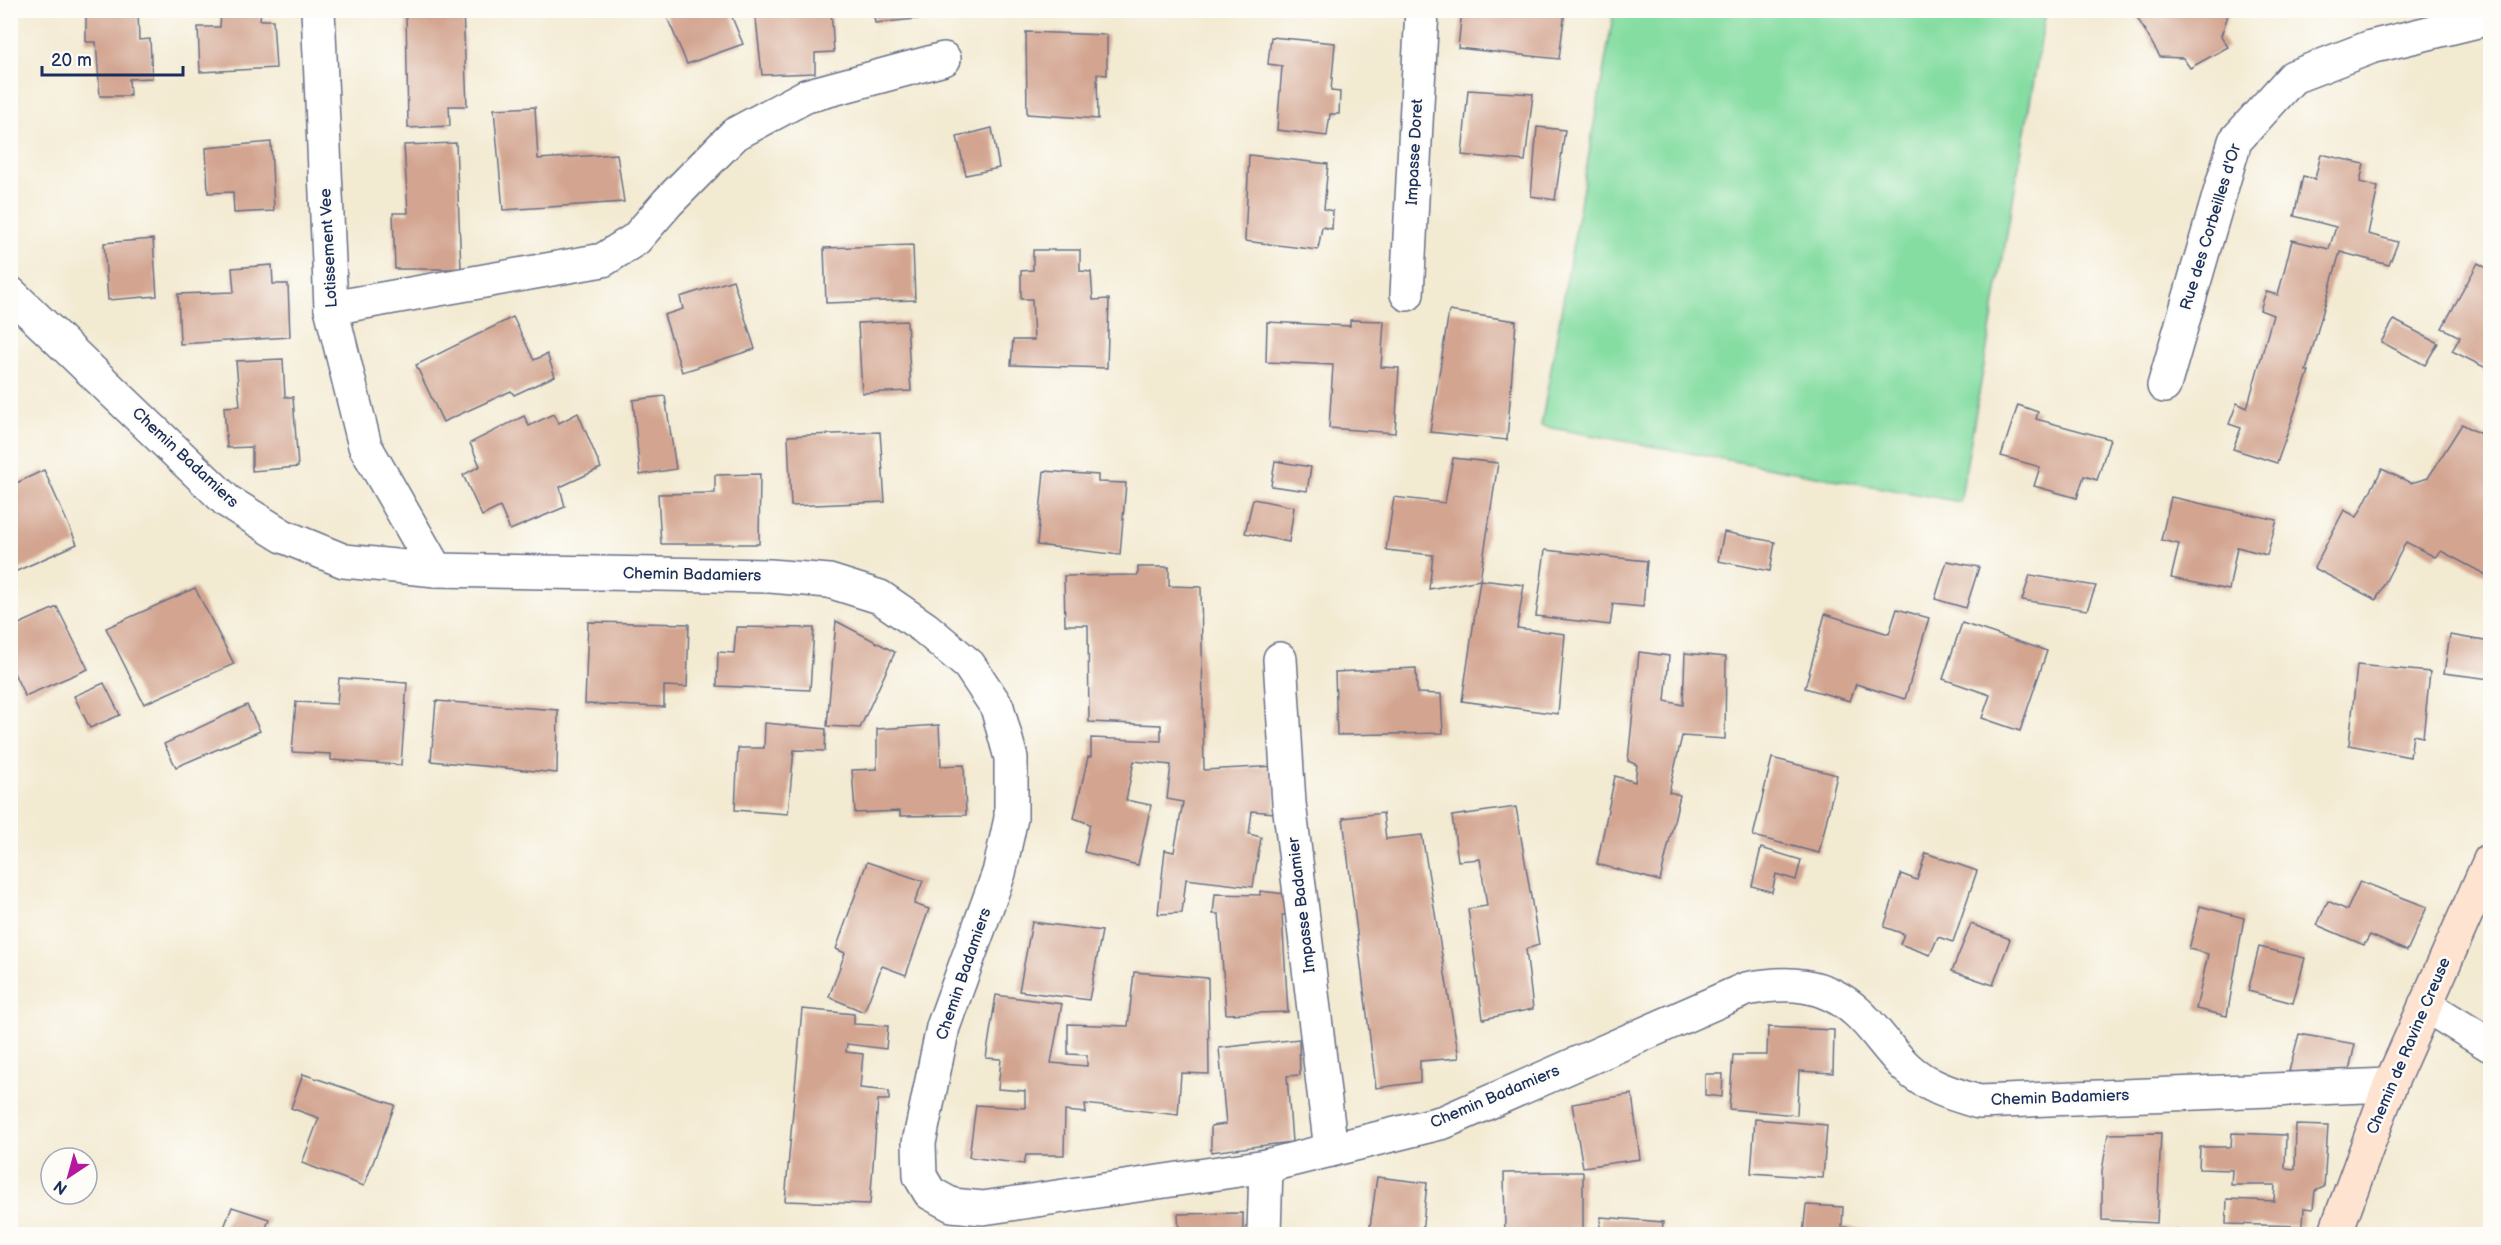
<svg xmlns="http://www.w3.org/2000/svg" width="2501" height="1245" viewBox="0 0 2501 1245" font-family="'Balsamiq Sans',sans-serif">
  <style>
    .green { fill: #85dda2; stroke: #508680; stroke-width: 1.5 }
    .building { fill: #d3a591 }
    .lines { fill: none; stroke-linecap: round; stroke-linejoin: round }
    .minor-casing { stroke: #677087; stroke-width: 36 }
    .secondary-casing { stroke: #677087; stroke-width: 36 }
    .minor { stroke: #fff; stroke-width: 33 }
    .secondary { stroke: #fee3d1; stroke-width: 33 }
    .labels { text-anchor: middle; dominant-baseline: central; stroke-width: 5; stroke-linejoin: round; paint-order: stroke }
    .street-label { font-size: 16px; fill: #1b2f5e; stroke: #fdfcf7 }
  </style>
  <rect width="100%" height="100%" fill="#fdfcf7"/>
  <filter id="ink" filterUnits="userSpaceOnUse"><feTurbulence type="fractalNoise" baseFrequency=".0167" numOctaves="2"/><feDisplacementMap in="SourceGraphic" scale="12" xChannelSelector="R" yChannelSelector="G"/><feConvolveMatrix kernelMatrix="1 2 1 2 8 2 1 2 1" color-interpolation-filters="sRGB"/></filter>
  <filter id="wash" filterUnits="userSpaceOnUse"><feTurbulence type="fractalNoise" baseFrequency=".008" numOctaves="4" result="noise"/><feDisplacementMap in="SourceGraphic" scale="24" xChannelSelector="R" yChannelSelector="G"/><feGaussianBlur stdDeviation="1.35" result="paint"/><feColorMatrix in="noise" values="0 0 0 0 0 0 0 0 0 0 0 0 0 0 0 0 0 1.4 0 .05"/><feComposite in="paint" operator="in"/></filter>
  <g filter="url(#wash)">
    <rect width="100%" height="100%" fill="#f3ead2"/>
    <!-- green -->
    <polygon class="green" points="1614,11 2046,11 1960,502 1541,426"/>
    <g id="blocks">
      <!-- building -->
      <g class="building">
        <polygon points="86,10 138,10 139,40 150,39 152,78 129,79 130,96 100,96 96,42 86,42"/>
        <polygon points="221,10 261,10 260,20 273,20 276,68 200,72 198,27 220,27"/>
        <polygon points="406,10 463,10 467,106 449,106 450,126 408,128"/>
        <polygon points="664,10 729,10 743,44 687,64"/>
        <polygon points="755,10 831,10 834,52 815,53 815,73 762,75"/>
        <polygon points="873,10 958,10 958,15 875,23"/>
        <polygon points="1462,10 1565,10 1559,59 1458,48"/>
        <polygon points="2133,10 2226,10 2228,15 2221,36 2228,47 2190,68 2183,58 2160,57"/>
        <polygon points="1026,32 1107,35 1107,75 1097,74 1098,119 1027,114"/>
        <polygon points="1271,37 1335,43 1331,91 1340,92 1339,114 1330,114 1327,136 1277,130 1282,66 1268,64"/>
        <polygon points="1468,90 1533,94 1525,161 1462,155"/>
        <polygon points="535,107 538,159 617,154 624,202 503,210 494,109"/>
        <polygon points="1537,127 1565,130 1555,200 1531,196"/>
        <polygon points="992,128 999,168 966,175 957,137"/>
        <polygon points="271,142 274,211 234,213 233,192 208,193 206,148"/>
        <polygon points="456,143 461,269 395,269 393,213 408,213 404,145"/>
        <polygon points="2321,154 2364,164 2360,182 2378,187 2368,234 2398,242 2389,265 2340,252 2306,371 2309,371 2277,463 2233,449 2241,428 2229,424 2237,403 2247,408 2273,315 2260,310 2266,292 2278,295 2292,240 2329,249 2336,227 2294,216 2303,176 2315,179"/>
        <polygon points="1249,155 1328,164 1324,209 1333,211 1332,229 1322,227 1318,250 1245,241"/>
        <polygon points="153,239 157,296 108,300 104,243"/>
        <polygon points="913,245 915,300 826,303 824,248"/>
        <polygon points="1033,250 1080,250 1080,271 1091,272 1093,300 1109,299 1107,368 1011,365 1013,340 1034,340 1032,299 1021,299 1021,271 1033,270"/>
        <polygon points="2478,263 2490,270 2490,370 2452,351 2460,337 2442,328"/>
        <polygon points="272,265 273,284 288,284 290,337 180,344 178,294 234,292 232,268"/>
        <polygon points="733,280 755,349 682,372 664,315 683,309 680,297"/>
        <polygon points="1449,311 1516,321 1507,440 1430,432"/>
        <polygon points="513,317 534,360 547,354 555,376 514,395 511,391 443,422 416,365"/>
        <polygon points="1350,320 1384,321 1381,367 1399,368 1395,433 1329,428 1333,365 1266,362 1267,322 1350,326"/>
        <polygon points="2394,320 2438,343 2425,365 2381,342"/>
        <polygon points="907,321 911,391 862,393 858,323"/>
        <polygon points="283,359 285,397 293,397 298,467 252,471 252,447 227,448 224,407 240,406 236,361"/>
        <polygon points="665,396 676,469 640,475 633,400"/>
        <polygon points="2018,405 2038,412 2036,419 2110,439 2097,480 2084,476 2077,498 2034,486 2040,467 2001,456"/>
        <polygon points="578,413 601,468 560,487 565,507 510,530 500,507 482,516 463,475 480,466 470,443 524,416 529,426 553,414 559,423"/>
        <polygon points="2462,424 2490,439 2490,577 2441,551 2435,557 2406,542 2376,600 2314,568 2344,510 2357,517 2382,469 2411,483 2428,478"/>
        <polygon points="880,432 885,502 791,506 788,436"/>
        <polygon points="1453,458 1498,463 1480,580 1429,589 1433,555 1386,550 1394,497 1445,503"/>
        <polygon points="1275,461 1311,467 1307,491 1271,486"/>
        <polygon points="44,470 77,544 10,574 10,486"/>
        <polygon points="1044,471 1098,475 1098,482 1126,483 1120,555 1037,545"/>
        <polygon points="760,474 759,544 661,544 658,494 715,493 715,475"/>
        <polygon points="2171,497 2277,520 2267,555 2237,547 2229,590 2171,578 2179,544 2161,540"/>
        <polygon points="1253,499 1294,507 1289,542 1245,533"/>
        <polygon points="1724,532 1775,542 1770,571 1718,561"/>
        <polygon points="1545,550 1647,561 1643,607 1613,604 1610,625 1536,616"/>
        <polygon points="1947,561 1979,567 1966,608 1935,599"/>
        <polygon points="1138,567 1169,567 1169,586 1201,587 1204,770 1277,766 1274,813 1252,811 1249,834 1261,837 1253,887 1186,879 1182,913 1158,914 1165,850 1174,852 1183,802 1167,799 1171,765 1134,761 1126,800 1151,805 1138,865 1084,852 1090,824 1074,818 1088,757 1091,757 1091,738 1161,741 1161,725 1089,722 1088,625 1065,625 1064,576 1138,575"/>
        <polygon points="2030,575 2096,586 2087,610 2022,600"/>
        <polygon points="1480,580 1524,585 1517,628 1565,634 1558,714 1462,701"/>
        <polygon points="195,588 234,664 144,704 106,628"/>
        <polygon points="57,607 88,669 25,696 10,665 10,628"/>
        <polygon points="1897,609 1929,618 1905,699 1856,684 1850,701 1805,688 1825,614 1889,634"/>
        <polygon points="836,621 895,652 860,728 827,726"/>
        <polygon points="588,622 689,624 687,687 664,686 664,707 585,704"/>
        <polygon points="1962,623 2047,651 2020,731 1982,718 1990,695 1943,679"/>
        <polygon points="736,627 814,628 810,690 717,686 718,652 734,653"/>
        <polygon points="2450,635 2490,642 2490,679 2444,673"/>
        <polygon points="1639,652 1669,656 1665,701 1683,705 1685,653 1726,657 1725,739 1682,736 1669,792 1680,795 1660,881 1597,864 1615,776 1635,782 1637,765 1628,761"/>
        <polygon points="2357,665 2430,672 2423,737 2413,735 2410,757 2349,745"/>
        <polygon points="1416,668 1417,693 1441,694 1443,733 1337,735 1335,672"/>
        <polygon points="339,678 407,683 401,765 331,760 331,754 292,752 296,702 337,704"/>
        <polygon points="104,683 120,715 90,728 74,696"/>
        <polygon points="436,701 558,710 557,773 431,761"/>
        <polygon points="247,705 260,731 176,767 164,744"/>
        <polygon points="765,723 826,729 825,751 794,750 788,814 735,810 738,748 764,748"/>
        <polygon points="939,725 941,766 964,765 966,815 900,816 900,811 855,813 852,770 877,769 877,729"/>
        <polygon points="1772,758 1837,775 1819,853 1753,836"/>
        <polygon points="1516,807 1539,945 1526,949 1533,1009 1483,1019 1468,909 1487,906 1480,859 1458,861 1452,816"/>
        <polygon points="1383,813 1386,839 1422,835 1459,1058 1420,1061 1420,1082 1376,1088 1343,818"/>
        <polygon points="1761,848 1801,860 1796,880 1776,874 1772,892 1752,886"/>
        <polygon points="1926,853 1977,871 1953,942 1938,937 1930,955 1900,944 1904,934 1884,927 1901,874 1917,880"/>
        <polygon points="867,862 923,881 914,904 929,909 906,975 882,966 864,1012 829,997 845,953 836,949"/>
        <polygon points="2360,881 2427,907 2407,951 2370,935 2364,945 2317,925 2328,901 2347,910"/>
        <polygon points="1260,891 1293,895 1292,915 1282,915 1288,1012 1226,1014 1219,914 1213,914 1215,894 1260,895"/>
        <polygon points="2200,906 2244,918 2227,1016 2196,1009 2208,954 2189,949"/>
        <polygon points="1032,922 1102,931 1089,1000 1019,991"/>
        <polygon points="1971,924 2010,939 1993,985 1952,971"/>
        <polygon points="2259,947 2305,958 2293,1003 2248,991"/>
        <polygon points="1134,972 1208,978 1209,1074 1181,1073 1178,1115 1085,1104 1086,1113 1065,1111 1064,1155 1026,1155 1024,1164 969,1157 976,1105 1025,1108 1025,1091 998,1089 1001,1059 986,1058 996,995 1062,1004 1051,1063 1087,1066 1087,1055 1068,1054 1068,1024 1128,1026"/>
        <polygon points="802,1009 854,1014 854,1024 888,1026 886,1049 847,1044 846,1052 863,1054 860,1088 889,1091 889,1100 878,1100 870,1204 785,1201"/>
        <polygon points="1768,1027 1834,1030 1833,1073 1799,1071 1797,1115 1729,1109 1733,1055 1767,1055"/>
        <polygon points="2299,1034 2355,1044 2346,1084 2289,1071"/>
        <polygon points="1299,1039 1300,1075 1287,1076 1292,1142 1211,1152 1211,1126 1226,1124 1219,1048"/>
        <polygon points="303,1074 395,1105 364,1186 302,1163 319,1118 291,1108"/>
        <polygon points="1705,1074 1723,1074 1722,1097 1705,1095"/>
        <polygon points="1632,1094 1640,1159 1583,1167 1572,1104"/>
        <polygon points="1755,1119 1827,1125 1823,1178 1751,1173"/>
        <polygon points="2296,1125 2328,1126 2324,1187 2315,1191 2313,1209 2304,1208 2303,1226 2226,1224 2227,1199 2274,1201 2275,1185 2231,1185 2232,1170 2199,1169 2200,1147 2231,1147 2232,1133 2286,1135 2285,1168 2295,1169"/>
        <polygon points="2161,1133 2157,1223 2102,1220 2102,1171 2108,1134"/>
        <polygon points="1554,1172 1583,1172 1583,1234 1505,1234 1504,1173"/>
        <polygon points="1377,1177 1427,1183 1422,1234 1369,1234"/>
        <polygon points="1806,1205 1843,1207 1842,1227 1869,1229 1868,1234 1803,1234"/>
        <polygon points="232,1207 269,1219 264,1234 236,1234 223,1230"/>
        <polygon points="1243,1213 1243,1234 1179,1234 1178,1214"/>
        <polygon points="1601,1217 1663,1222 1662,1234 1599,1234"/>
        <polygon points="2175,1229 2193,1234 2173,1234"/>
      </g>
    </g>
  </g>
  <g filter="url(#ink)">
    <use href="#blocks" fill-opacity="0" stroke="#677087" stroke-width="1.5"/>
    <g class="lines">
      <defs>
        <g id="minor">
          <polyline points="318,10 331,308 365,446 436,570"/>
          <path d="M10,293L227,501L283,536L344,561L436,570L770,576L829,581L880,597L925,628L969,665L997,707L1011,758V818L999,873L943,1027L919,1143L920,1176L930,1193L952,1205L983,1208L1266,1166L1444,1122L1746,989C1787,981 1824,982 1857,1012C1875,1028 1888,1050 1906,1067C1927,1087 1952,1094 1979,1102L2390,1085"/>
          <polyline points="1407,294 1422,10"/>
          <polyline points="331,308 603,260 636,239 668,202 735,134 806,96 944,59"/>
          <polyline points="2164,386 2235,141 2293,77 2371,47 2490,18"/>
          <polyline points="1280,659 1289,803 1331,1150"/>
          <polyline points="2425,1005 2490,1045"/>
          <polyline points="1264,1234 1266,1166"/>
        </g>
        <polyline id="secondary" points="2335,1234 2390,1085 2490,860"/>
      </defs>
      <!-- minor casing -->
      <use href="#minor" class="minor-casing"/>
      <!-- secondary casing -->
      <use href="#secondary" class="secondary-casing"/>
      <!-- minor -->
      <use href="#minor" class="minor"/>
      <!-- secondary -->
      <use href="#secondary" class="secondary"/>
    </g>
  </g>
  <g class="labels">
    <!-- street labels -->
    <g class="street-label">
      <text transform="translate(1415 152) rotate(-87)">Impasse Doret</text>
      <text transform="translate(2211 227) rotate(-73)">Rue des Corbeilles d'Or</text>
      <text transform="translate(329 248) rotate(-93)">Lotissement Vee</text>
      <text transform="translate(185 458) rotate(43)">Chemin Badamiers</text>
      <text transform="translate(692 575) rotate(1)">Chemin Badamiers</text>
      <text transform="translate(1302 905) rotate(-97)">Impasse Badamier</text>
      <text transform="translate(964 974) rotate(-71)">Chemin Badamiers</text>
      <text transform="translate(2409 1046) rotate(-67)">Chemin de Ravine Creuse</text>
      <text transform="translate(1495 1097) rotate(-23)">Chemin Badamiers</text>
      <text transform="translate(2060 1098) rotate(-2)">Chemin Badamiers</text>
    </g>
  </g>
  <!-- margin -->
  <rect width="2501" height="1245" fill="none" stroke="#fdfcf7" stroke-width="36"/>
  <!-- north arrow -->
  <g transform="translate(69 1176) rotate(216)"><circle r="28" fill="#fdfcf7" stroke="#a3aaba" stroke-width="1.5"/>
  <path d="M0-4.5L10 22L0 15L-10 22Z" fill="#b5179e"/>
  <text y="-9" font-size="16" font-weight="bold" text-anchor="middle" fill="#1b2f5e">N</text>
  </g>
  <!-- scale -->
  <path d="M42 66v9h141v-9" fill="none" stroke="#1b2f5e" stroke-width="3"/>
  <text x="51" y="66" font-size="18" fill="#1b2f5e" stroke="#fdfcf7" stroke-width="4.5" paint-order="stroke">20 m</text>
</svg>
